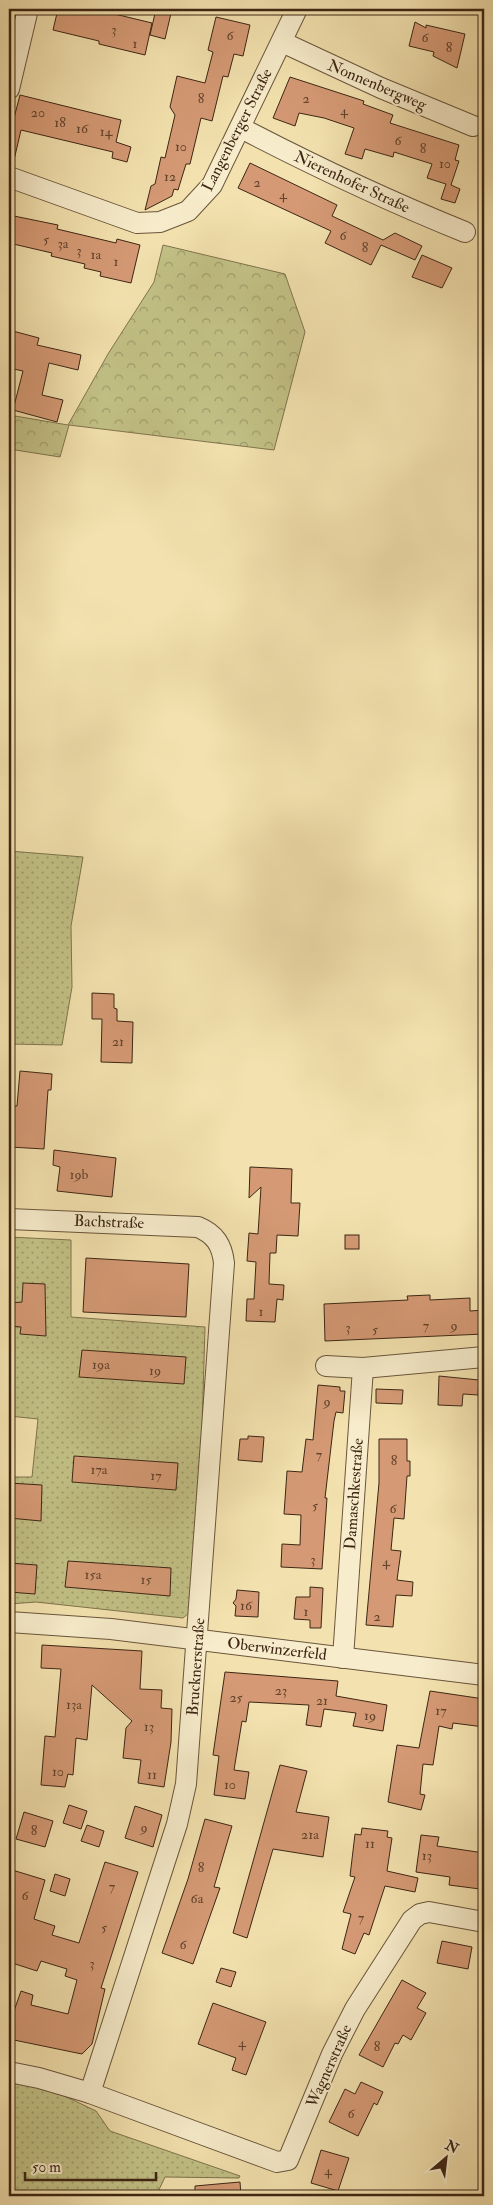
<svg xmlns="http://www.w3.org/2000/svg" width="493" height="2205" viewBox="0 0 493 2205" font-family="'IM FELL Double Pica',serif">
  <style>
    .grass { fill: url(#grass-dots); stroke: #80744d }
    .forest { fill: url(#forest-crowns); stroke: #80744d }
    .building { fill: #d59a75; stroke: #3d2614 }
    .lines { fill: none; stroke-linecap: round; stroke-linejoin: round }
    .street-casing { stroke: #6a553b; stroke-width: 22 }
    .street { stroke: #f7eccb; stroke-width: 20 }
    .labels { text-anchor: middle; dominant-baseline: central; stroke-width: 4; stroke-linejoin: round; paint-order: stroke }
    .number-label { font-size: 14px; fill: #63432c }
    .street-label { font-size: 16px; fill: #3d2614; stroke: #f7eccb }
  </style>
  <defs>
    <pattern id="grass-dots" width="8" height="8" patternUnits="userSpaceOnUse" patternTransform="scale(1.25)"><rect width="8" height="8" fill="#c2c186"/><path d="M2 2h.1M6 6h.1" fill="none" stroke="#9f9d6c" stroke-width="1.8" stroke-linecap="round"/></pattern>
    <pattern id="forest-crowns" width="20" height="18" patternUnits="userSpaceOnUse" patternTransform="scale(1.25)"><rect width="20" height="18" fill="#c2c186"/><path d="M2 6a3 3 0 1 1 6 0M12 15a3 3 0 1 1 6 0" fill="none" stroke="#9f9d6c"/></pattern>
  </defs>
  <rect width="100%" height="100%" fill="#f3e2af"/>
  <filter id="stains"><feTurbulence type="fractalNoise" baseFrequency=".004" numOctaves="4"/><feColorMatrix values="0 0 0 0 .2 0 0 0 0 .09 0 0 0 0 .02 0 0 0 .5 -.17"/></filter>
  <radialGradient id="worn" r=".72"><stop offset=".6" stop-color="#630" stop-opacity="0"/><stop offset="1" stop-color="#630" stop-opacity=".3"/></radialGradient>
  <!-- grass -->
  <g class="grass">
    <polygon points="9,851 83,857 71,926 72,987 62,1045 9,1044"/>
    <polygon points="9,1237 71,1240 71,1317 205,1327 201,1465 190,1612 183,1618 36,1602 9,1604 9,1477 32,1477 38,1419 9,1416"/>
    <polygon points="9,2082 52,2090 96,2111 110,2131 240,2176 239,2178 165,2177 156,2196 9,2196"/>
  </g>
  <!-- forest -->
  <polygon class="forest" points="163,245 285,274 305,332 274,450 69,425 60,457 9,449 9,415 68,425 108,354 154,282"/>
  <!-- building -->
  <g class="building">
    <polygon points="58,9 94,9 152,23 145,55 99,44 99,41 53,30"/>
    <polygon points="156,9 172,9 165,39 150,35"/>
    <polygon points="216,17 250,25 243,56 234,54 228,77 223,76 212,121 201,118 190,164 186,164 178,190 174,189 172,196 145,210 151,186 155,184 161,157 165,158 175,115 170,107 177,76 205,83 213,52 208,50"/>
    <polygon points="415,22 426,28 426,25 465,34 457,68 433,56 434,52 409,46"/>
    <polygon points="290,77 364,101 363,104 393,115 390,123 459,145 455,160 459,161 451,185 460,189 455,203 441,199 446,184 427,178 432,164 394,152 393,157 365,149 362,159 345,154 354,128 324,118 299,113 295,126 273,118"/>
    <polygon points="20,95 121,120 116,142 131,147 127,162 112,158 113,152 21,130 14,160 9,159 9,117 14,118"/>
    <polygon points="250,163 337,205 332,216 383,240 395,233 422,246 415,260 381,245 371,265 325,243 331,231 238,188"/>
    <polygon points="9,215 58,225 57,229 116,243 117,239 140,245 131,283 100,276 101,272 84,268 85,264 51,256 52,253 9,243"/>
    <polygon points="422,255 452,268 442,288 412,277"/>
    <polygon points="9,330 39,338 37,345 81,355 78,370 49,363 42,395 63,400 57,422 13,410 23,371 9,368"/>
    <polygon points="92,993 114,994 114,1008 117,1009 117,1021 133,1022 132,1063 101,1062 102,1019 92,1019"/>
    <polygon points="20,1071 52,1074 51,1090 48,1090 44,1149 10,1147 13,1106 17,1106"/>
    <polygon points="54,1150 116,1158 112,1197 57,1191 60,1167 53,1165"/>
    <polygon points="250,1167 292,1169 291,1203 300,1203 298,1236 277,1235 276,1253 270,1253 269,1284 284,1285 283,1300 277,1299 275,1322 246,1321 247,1299 254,1299 256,1262 247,1261 249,1233 258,1234 261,1187 249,1198"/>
    <rect x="345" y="1235" width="14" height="14"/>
    <polygon points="86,1258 189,1264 186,1317 83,1312"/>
    <polygon points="23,1283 45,1284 46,1336 20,1334 21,1327 9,1326 9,1303 22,1302"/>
    <polygon points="430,1295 430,1300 470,1298 470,1311 484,1310 484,1334 325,1341 324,1304 408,1300 407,1296"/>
    <polygon points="82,1350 186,1357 184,1384 79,1377"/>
    <polygon points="439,1376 479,1380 478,1395 463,1394 462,1406 438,1405"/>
    <polygon points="318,1385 340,1387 340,1391 345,1391 343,1413 336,1412 334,1421 325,1498 327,1498 322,1569 281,1567 282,1544 300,1545 301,1515 284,1514 287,1471 302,1472 306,1439 313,1440"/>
    <polygon points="376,1389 403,1390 402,1404 376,1403"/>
    <polygon points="248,1436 264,1437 262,1462 238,1460 240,1439 248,1439"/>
    <polygon points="379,1439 407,1439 407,1461 410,1461 410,1476 407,1476 404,1519 394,1518 391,1550 401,1551 397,1580 413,1582 412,1596 396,1595 393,1627 366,1625 379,1483"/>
    <polygon points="74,1456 178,1463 176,1490 72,1482"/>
    <polygon points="9,1483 42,1485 41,1521 9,1518"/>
    <polygon points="68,1561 171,1568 170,1596 65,1587"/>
    <polygon points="9,1563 37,1565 35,1594 9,1592"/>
    <polygon points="310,1587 323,1588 321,1628 310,1628 310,1620 294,1619 296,1597 310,1597"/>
    <polygon points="237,1590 259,1592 258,1617 235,1616 236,1606 233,1603 236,1599"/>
    <polygon points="42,1645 142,1651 140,1689 162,1690 161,1708 172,1709 171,1742 164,1787 138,1783 141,1760 123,1758 126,1728 132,1721 92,1685 87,1740 76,1738 73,1775 68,1774 65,1787 41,1785 45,1736 55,1737 61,1669 41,1668"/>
    <polygon points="225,1672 338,1681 336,1696 387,1705 383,1731 353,1726 356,1713 324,1709 321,1727 306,1725 309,1705 249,1702 246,1722 242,1721 234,1770 249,1772 245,1799 214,1795 219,1756 213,1755"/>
    <polygon points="430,1691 484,1699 484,1727 453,1723 452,1729 439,1726 433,1765 423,1764 420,1794 425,1795 421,1810 388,1802 397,1745 419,1748"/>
    <polygon points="280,1765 307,1771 296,1812 329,1817 323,1857 273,1849 247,1938 233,1933"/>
    <polygon points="69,1805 87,1811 81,1829 63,1823"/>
    <polygon points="135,1806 162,1815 153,1847 125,1838"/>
    <polygon points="24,1812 53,1821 45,1847 16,1839"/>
    <polygon points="205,1819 232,1826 214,1887 220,1888 193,1964 162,1953 188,1879"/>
    <polygon points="87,1825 104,1831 99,1847 81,1841"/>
    <polygon points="362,1828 388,1831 387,1837 392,1838 387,1871 418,1878 415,1892 385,1886 369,1935 364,1933 355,1954 342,1949 351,1914 343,1912 355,1877 350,1876 355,1834 361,1835"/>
    <polygon points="421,1835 439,1837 437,1846 484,1853 480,1889 449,1885 450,1877 416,1872"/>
    <polygon points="105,1862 138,1872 101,1988 105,1989 92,2044 82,2054 9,2039 9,2009 14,2011 21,1991 33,1995 31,2005 68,2014 77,1980 65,1976 67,1969 41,1961 37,1971 9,1962 9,1869 45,1880 34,1919 55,1926 52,1935 79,1943"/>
    <polygon points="55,1874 70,1879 65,1896 50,1891"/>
    <polygon points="442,1941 472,1947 468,1969 437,1963"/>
    <polygon points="221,1968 236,1972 231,1987 216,1982"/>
    <polygon points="402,1980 426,1993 417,2008 426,2013 411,2040 403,2035 398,2044 395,2043 383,2067 359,2055"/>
    <polygon points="213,2003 266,2022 246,2075 232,2070 236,2058 198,2044"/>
    <polygon points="361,2082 383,2092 377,2105 374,2103 358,2136 329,2122 345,2089 355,2094"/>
    <polygon points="321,2150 349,2158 338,2191 311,2183"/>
    <polygon points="240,2182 241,2196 195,2196 195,2186"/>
  </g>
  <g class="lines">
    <defs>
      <g id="street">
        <polyline points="282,42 381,88 473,126"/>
        <polyline points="9,89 28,9"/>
        <path d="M241,128C314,166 388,201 465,232"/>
        <polyline points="9,177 137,223 160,222 188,211 212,185 297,9"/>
        <path d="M9,1219L198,1227C215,1234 222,1245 224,1263L186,1784L177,1824L90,2093"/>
        <polyline points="326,1366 363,1368 484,1357"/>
        <polyline points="9,1622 111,1629 484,1675"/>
        <polyline points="343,1658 363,1368"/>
        <polyline points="9,2072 39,2078 90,2093 277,2162 288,2160 332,2054 355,2009 412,1920 420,1914 429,1912 484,1922"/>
      </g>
    </defs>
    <!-- street casing -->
    <use href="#street" class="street-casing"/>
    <!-- street -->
    <use href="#street" class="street"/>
  </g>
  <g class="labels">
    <!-- number labels -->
    <g class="number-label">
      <text x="114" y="29">3</text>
      <text x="230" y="35">6</text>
      <text x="425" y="37">6</text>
      <text x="135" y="43">1</text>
      <text x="449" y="47">8</text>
      <text x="201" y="98">8</text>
      <text x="306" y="98">2</text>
      <text x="344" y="110">4</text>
      <text x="38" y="112">20</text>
      <text x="60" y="122">18</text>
      <text x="82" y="128">16</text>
      <text x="106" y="131">14</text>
      <text x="398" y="140">6</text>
      <text x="181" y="146">10</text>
      <text x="423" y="148">8</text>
      <text x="445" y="163">10</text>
      <text x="170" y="176">12</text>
      <text x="257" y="182">2</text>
      <text x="283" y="194">4</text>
      <text x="343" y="235">6</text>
      <text x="46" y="239">5</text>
      <text x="63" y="243">3a</text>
      <text x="365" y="247">8</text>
      <text x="79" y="250">3</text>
      <text x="96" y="254">1a</text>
      <text x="116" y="261">1</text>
      <text x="118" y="1041">21</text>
      <text x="79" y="1174">19b</text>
      <text x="261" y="1311">1</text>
      <text x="426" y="1325">7</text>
      <text x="454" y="1325">9</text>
      <text x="348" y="1327">3</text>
      <text x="375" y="1329">5</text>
      <text x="101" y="1364">19a</text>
      <text x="155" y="1370">19</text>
      <text x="327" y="1401">9</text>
      <text x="319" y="1454">7</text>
      <text x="394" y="1460">8</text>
      <text x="99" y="1469">17a</text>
      <text x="156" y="1475">17</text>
      <text x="315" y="1505">5</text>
      <text x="393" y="1508">6</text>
      <text x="313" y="1559">3</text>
      <text x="386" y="1561">4</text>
      <text x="93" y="1574">15a</text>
      <text x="146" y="1579">15</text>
      <text x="246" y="1605">16</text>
      <text x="306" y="1611">1</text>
      <text x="377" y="1616">2</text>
      <text x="281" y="1690">23</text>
      <text x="236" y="1697">25</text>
      <text x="322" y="1700">21</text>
      <text x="74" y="1704">13a</text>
      <text x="441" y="1710">17</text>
      <text x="370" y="1715">19</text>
      <text x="149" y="1726">13</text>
      <text x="58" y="1771">10</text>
      <text x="152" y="1774">11</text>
      <text x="230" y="1784">10</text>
      <text x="144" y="1827">9</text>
      <text x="34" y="1830">8</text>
      <text x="310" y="1834">21a</text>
      <text x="370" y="1843">11</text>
      <text x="427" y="1855">13</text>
      <text x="201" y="1867">8</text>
      <text x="112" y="1886">7</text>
      <text x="25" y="1895">6</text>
      <text x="197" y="1898">6a</text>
      <text x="361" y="1917">7</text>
      <text x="104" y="1927">5</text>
      <text x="183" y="1944">6</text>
      <text x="92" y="1963">3</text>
      <text x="242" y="2042">4</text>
      <text x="377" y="2046">8</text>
      <text x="351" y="2113">6</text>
      <text x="328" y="2170">4</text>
    </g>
    <!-- street labels -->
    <g class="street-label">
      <text transform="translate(377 85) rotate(23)">Nonnenbergweg</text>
      <text transform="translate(237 130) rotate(-63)">Langenberger Straße</text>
      <text transform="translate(352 182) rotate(25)">Nierenhofer Straße</text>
      <text transform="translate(109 1222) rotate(2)">Bachstraße</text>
      <text transform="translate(354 1494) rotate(-86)">Damaschkestraße</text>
      <text transform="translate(277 1649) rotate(7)">Oberwinzerfeld</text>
      <text transform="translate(196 1667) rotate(-86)">Brucknerstraße</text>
      <text transform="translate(329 2066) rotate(-66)">Wagnerstraße</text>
    </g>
  </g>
  <!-- margin -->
  <rect width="493" height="2205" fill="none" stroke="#f3e2af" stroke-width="30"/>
  <rect x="10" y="10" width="473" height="2185" fill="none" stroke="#3d2614" stroke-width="2.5"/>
  <rect x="15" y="15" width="463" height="2175" fill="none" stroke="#3d2614"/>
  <!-- north arrow -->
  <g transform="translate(446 2158) rotate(28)" stroke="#f7eccb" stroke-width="4" paint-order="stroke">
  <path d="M0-4L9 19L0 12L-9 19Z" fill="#3d2614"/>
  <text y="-8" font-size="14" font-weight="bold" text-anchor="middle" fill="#3d2614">N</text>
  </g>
  <!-- scale -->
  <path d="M25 2172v8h131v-8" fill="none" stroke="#3d2614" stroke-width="2.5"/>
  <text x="32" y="2172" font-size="15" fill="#3d2614" stroke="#f7eccb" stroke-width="4" paint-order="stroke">50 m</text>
  <rect width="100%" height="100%" filter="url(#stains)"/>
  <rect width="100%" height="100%" fill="url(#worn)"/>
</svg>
